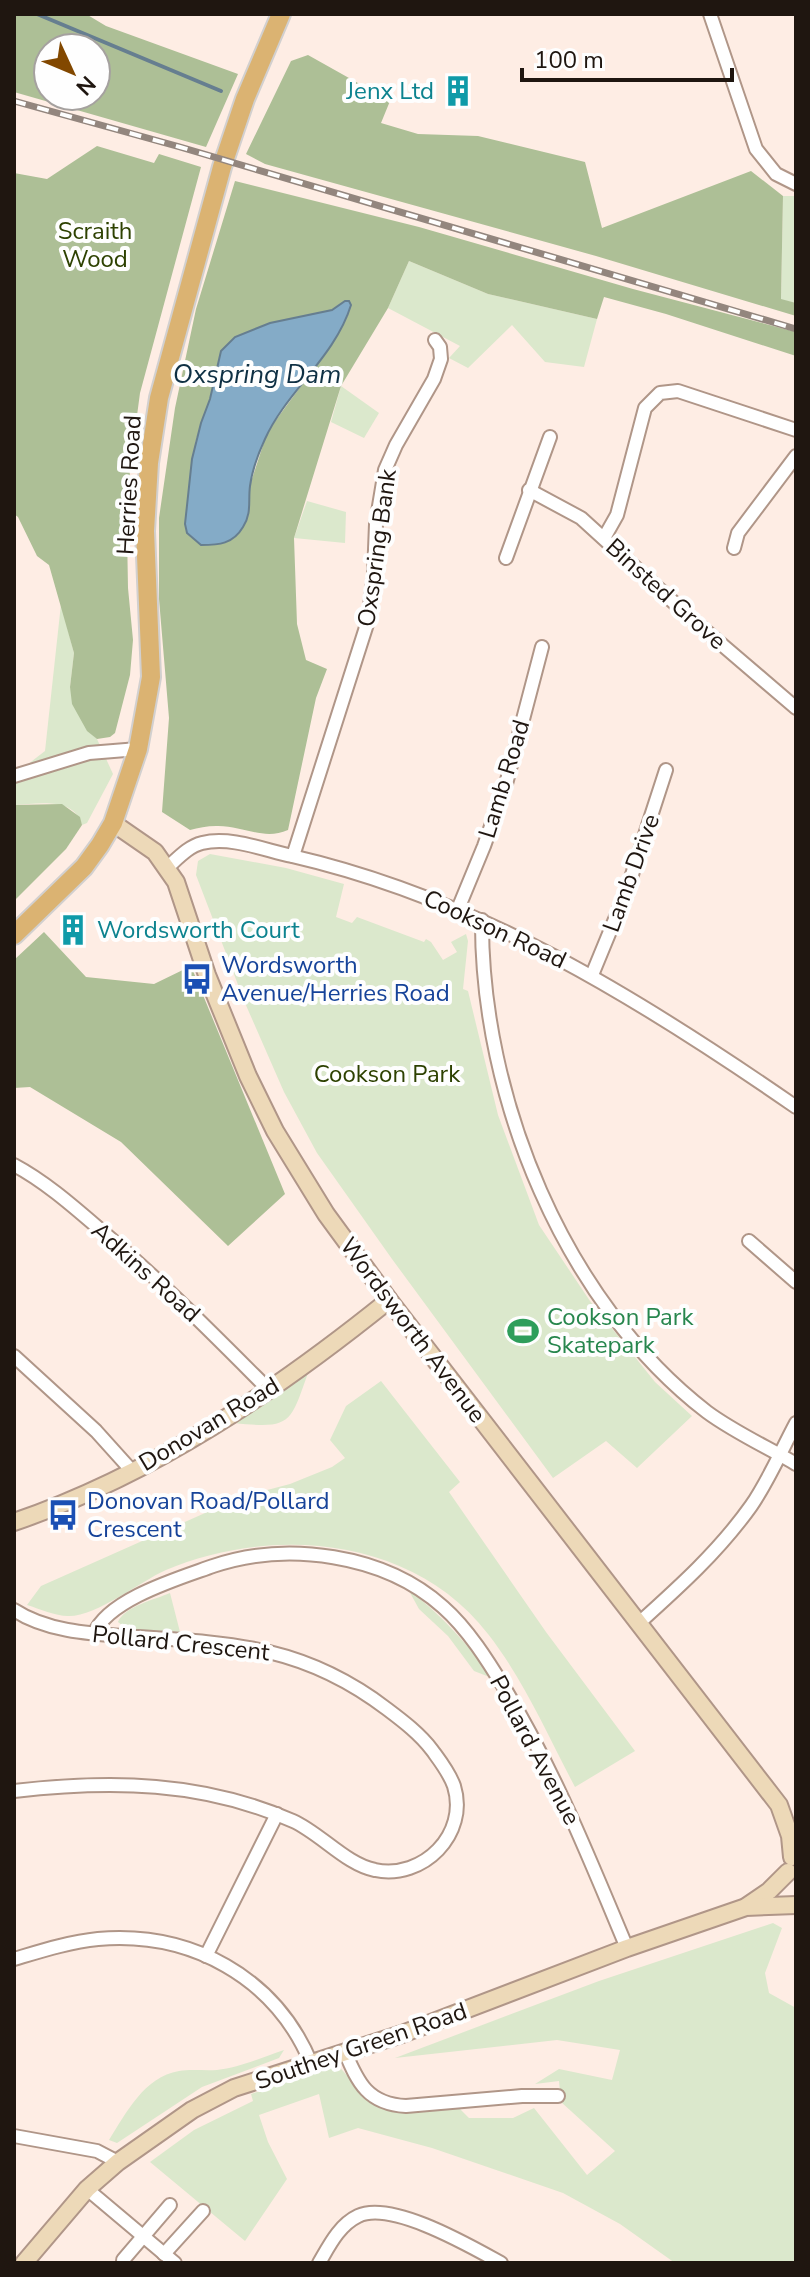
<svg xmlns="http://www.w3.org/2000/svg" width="810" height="2277" viewBox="0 0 810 2277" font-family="'Nunito Sans',sans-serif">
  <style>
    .green { fill: #dbe8cc }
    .forest { fill: #adbf96; fill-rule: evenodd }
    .water { fill: #84abc7; stroke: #667e90; stroke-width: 2 }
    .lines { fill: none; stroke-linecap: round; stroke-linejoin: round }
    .stream { stroke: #667e90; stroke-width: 4 }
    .street-casing { stroke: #b09688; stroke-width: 16 }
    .secondary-casing { stroke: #b09688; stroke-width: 20 }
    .primary-casing { stroke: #d2d0cf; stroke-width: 22 }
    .street { stroke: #fff; stroke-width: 12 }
    .secondary { stroke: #edd9b8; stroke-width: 16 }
    .primary { stroke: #dbb372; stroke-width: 18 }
    .rail-casing { stroke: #93867e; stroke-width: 7 }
    .rail { stroke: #fefefe; stroke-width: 4; stroke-dasharray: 12; stroke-linecap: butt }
    .labels { text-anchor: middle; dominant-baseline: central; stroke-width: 8; stroke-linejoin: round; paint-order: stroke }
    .culture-label { font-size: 24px; fill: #0d838f; stroke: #fefefe; text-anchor: end }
    .park-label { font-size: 24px; fill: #2d4101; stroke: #fefefe }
    .street-label { font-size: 24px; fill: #1f1610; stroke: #fefefe }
    .transit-label { font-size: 24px; fill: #164399; stroke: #fefefe; text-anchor: start }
    .leisure-label { font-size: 24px; fill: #27864d; stroke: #fefefe; text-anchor: start }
    .water-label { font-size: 26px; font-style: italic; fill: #0f3044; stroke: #fefefe }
  </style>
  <rect width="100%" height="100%" fill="#feede4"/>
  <!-- green -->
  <g class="green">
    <polygon points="783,196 796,196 796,303 781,300"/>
    <polygon points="409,261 488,294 597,319 584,367 545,362 512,325 468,368 449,358 460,346 388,308"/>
    <polygon points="341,386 379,413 364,438 331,422"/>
    <polygon points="307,501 346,512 345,543 294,538"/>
    <path d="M61,604L74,653L70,687L87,730L97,739L113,774L87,823L82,825C74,796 37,804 14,805V775L45,751Z"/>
    <polygon points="210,854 286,868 344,884 336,917 352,923 357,917 424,942 426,939 431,942 443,960 457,952 451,942 466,934 468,941 463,989 468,991 498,1115 539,1225 590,1301 655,1382 692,1416 637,1468 606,1441 553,1478 392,1259 317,1153 284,1092 245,1003 196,875 198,861"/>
    <path d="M308,1373C290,1424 291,1429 234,1423Z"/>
    <path d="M381,1381L460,1482L449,1492L546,1632L635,1751L575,1787C548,1736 524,1680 488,1634C413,1537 274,1525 166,1570C139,1582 96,1617 68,1616C55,1616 40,1609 27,1605L41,1586L241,1497L290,1484L332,1467L345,1458L330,1440L346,1406Z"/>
    <path d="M408,1589C441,1615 468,1644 492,1678L474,1671L448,1636L419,1609Z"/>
    <path d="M170,1593L180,1632C164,1631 128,1632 118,1622C125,1606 154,1600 170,1593Z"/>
    <path d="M773,1923L782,1928L765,1973L769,1993L796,2008V2263H675L620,2224L563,2193L432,2148L358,2128L329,2138L319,2094L259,2115L268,2142L287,2179L245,2241L150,2162L194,2130L253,2101L251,2094L337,2065C349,2075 354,2088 366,2099C390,2120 430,2110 459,2108L469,2118H513L534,2108L587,2175L615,2151L561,2102L559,2081L535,2084L559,2069L612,2080L620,2050L557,2040L395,2058L599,1981Z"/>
    <path d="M284,2050L279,2058L202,2087L117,2143L109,2140C126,2113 144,2077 179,2071C191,2069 205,2071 217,2070C239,2068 263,2057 284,2050Z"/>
  </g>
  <!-- forest -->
  <g class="forest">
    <path d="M14,14H86L106,26L238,74L206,147L14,92ZM48,48H96V96H48Z"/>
    <polygon points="308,55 390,101 381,123 418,134 478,136 585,162 602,228 751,171 783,196 781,299 796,303 796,316 596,256 265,164 246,154 291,61"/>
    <polygon points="97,146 154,163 159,154 201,167 140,393 130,468 127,532 128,588 133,640 130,675 115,733 110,737 97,739 87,731 72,704 70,687 74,653 49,565 37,556 18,517 14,514 14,173 47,179"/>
    <path d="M235,181L419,227L633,289L796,332V356L666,314L604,297L597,319L488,294L409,261L388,308L341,386L294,538L297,624L306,660L327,669L316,698L288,830C263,841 242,825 216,826C207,826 198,828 190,830L162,812L169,718L159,599V518L175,408L196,309ZM345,301H349L351,305L347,317L329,348L273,424L265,439L250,485L187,505L196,440L210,399L221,351L235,337L270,323L332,310Z"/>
    <polygon points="62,804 80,817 82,825 66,849 14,901 14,805"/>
    <polygon points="44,932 86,977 154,984 191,966 285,1194 228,1246 121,1142 30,1087 14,1088 14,960"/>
  </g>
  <!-- water -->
  <path class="water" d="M345,301H349L351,305C335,357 286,392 265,439C259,452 252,471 250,486C248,501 252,513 243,527C233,544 219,545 201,545L187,533L185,524L192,459L201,423L210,399L221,351L235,337L270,323L332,310Z"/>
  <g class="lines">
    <!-- stream -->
    <polyline class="stream" points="37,14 221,91"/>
    <defs>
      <g id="street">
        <polyline points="710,14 756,149 776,174 796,184"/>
        <polyline points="529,490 581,518 692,619 796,708"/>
        <polyline points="604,538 617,515 645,408 660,393 678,391 796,430"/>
        <polyline points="734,548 738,533 796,456"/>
        <polyline points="506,558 550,437"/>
        <polyline points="14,776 89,753 138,749"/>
        <polyline points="293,856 368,621 374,575 376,524 385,470 396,445 434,379 441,359 440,347 435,340"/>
        <path d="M168,867C178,858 189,846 202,843C231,836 264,850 292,856C479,899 640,999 796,1107"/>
        <polyline points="458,909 484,846 506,784 542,647"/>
        <path d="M482,920C481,1097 564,1302 707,1412C734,1432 767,1447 796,1464"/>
        <polyline points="592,975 627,890 666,770"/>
        <path d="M14,1165C46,1182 75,1208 103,1232C162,1282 215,1336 269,1390"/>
        <polyline points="749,1241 796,1282"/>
        <polyline points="14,1356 96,1431 132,1471"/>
        <path d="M14,1610C49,1633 96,1634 137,1637C236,1643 306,1647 387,1709C403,1721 420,1734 432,1750C440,1761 449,1772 454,1786C469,1834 423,1880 375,1870C347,1865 320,1833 293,1821C202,1781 111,1780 14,1791"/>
        <path d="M639,1623C679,1587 719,1551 751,1506C769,1480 781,1451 796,1423"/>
        <path d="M94,1634C108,1599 180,1578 213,1566C287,1541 384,1554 443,1607C468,1629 488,1661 505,1689C555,1772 590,1860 627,1948"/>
        <polyline points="206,1956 277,1814"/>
        <path d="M14,1959C41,1951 69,1942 98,1939C191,1931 275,1977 311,2063"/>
        <path d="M345,2052C358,2083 368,2104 406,2106L522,2096H558"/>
        <polyline points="14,2136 97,2151 118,2162"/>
        <polyline points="87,2189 175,2263"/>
        <polyline points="164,2254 203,2211"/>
        <polyline points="123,2260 170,2205"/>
        <path d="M319,2263C329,2246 339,2225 358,2216C391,2200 470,2246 501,2263"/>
      </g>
      <g id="secondary">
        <polyline points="113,823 155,852 176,882 207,975 248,1076 275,1131 326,1214 389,1300 779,1805 790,1836 792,1857"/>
        <path d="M14,1522C152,1475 276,1391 389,1300"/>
        <polyline points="747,1906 769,1891 788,1872"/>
        <polyline points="24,2263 87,2189 118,2162 192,2110 234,2088 402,2034 627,1948 746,1907 796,1905"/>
      </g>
      <polyline id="primary" points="14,935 84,867 100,845 113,823 138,749 151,677 145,531 149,463 159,398 222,167 245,99 281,14"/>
    </defs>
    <!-- street casing -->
    <use href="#street" class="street-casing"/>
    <!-- secondary casing -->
    <use href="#secondary" class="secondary-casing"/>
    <!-- primary casing -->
    <use href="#primary" class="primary-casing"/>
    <!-- street -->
    <use href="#street" class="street"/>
    <!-- secondary -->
    <use href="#secondary" class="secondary"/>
    <!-- primary -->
    <use href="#primary" class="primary"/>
    <defs>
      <polyline id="rail" points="14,101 180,147 796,329"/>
    </defs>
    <!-- rail casing -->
    <use href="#rail" class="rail-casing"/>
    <!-- rail -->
    <use href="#rail" class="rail"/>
  </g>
  <!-- icons -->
  <defs>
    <symbol id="building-bare" viewBox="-9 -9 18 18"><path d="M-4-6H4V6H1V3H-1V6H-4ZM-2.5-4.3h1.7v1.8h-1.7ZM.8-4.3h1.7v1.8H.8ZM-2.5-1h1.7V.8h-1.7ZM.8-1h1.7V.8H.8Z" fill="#0f9aa8" stroke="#fefefe" stroke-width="2.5" paint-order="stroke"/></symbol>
    <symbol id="bus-bare" viewBox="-9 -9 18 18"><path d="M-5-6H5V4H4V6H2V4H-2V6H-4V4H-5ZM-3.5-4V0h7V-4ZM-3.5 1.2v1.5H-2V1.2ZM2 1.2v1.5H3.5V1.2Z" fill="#1a4fb4" stroke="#fefefe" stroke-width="2.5" paint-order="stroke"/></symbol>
    <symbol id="stadium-bare" viewBox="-9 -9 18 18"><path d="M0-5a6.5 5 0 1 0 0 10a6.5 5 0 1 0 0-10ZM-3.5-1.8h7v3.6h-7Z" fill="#2e9e5b" stroke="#fefefe" stroke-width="2.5" paint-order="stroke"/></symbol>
  </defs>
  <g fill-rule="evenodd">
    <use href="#building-bare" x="436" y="69" width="44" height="44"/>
    <use href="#building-bare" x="51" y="908" width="44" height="44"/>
    <use href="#bus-bare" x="175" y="957" width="44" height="44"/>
    <use href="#stadium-bare" x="501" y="1309" width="44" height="44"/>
    <use href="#bus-bare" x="41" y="1493" width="44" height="44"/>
  </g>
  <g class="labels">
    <!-- culture labels -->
    <g class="culture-label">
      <text x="434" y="91">Jenx Ltd</text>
      <text x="97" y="930" text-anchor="start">Wordsworth Court</text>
    </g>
    <!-- park labels -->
    <g class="park-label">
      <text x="95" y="231">Scraith<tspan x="95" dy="28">Wood</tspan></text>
      <text x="387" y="1074">Cookson Park</text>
    </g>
    <!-- street labels -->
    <g class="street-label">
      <text transform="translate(129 485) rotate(-87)">Herries Road</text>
      <text transform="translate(377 548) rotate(-82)">Oxspring Bank</text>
      <text transform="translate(666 594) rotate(42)">Binsted Grove</text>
      <text transform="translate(504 779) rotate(-73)">Lamb Road</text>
      <text transform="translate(631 873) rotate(-70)">Lamb Drive</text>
      <text transform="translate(495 929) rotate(25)">Cookson Road</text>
      <text transform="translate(146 1272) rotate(42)">Adkins Road</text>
      <text transform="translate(413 1330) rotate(53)">Wordsworth Avenue</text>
      <text transform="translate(209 1424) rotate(-31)">Donovan Road</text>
      <text transform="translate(181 1643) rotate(6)">Pollard Crescent</text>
      <text transform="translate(535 1750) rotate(62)">Pollard Avenue</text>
      <text transform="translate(361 2046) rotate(-19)">Southey Green Road</text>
    </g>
    <!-- transit labels -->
    <g class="transit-label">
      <text x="221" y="965">Wordsworth<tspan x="221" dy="28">Avenue/Herries Road</tspan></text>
      <text x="87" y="1501">Donovan Road/Pollard<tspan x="87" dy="28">Crescent</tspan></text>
    </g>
    <!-- leisure labels -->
    <g class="leisure-label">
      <text x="547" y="1317">Cookson Park<tspan x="547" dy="28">Skatepark</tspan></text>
    </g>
    <!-- water labels -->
    <g class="water-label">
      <text x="257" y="374">Oxspring Dam</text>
    </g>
  </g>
  <!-- border -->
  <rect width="810" height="2277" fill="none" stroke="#1f1610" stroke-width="32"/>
  <!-- north arrow -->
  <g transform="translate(72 72) rotate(134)"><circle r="38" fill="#fefefe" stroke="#a5a19f" stroke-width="2"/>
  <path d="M0-6L14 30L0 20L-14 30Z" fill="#824800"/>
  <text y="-12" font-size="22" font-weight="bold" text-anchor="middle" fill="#1f1610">N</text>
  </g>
  <!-- scale -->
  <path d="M522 68v12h210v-12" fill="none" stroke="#1f1610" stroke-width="4"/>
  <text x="534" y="68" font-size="24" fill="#1f1610" stroke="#fefefe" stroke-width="6" paint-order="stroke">100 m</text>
</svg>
